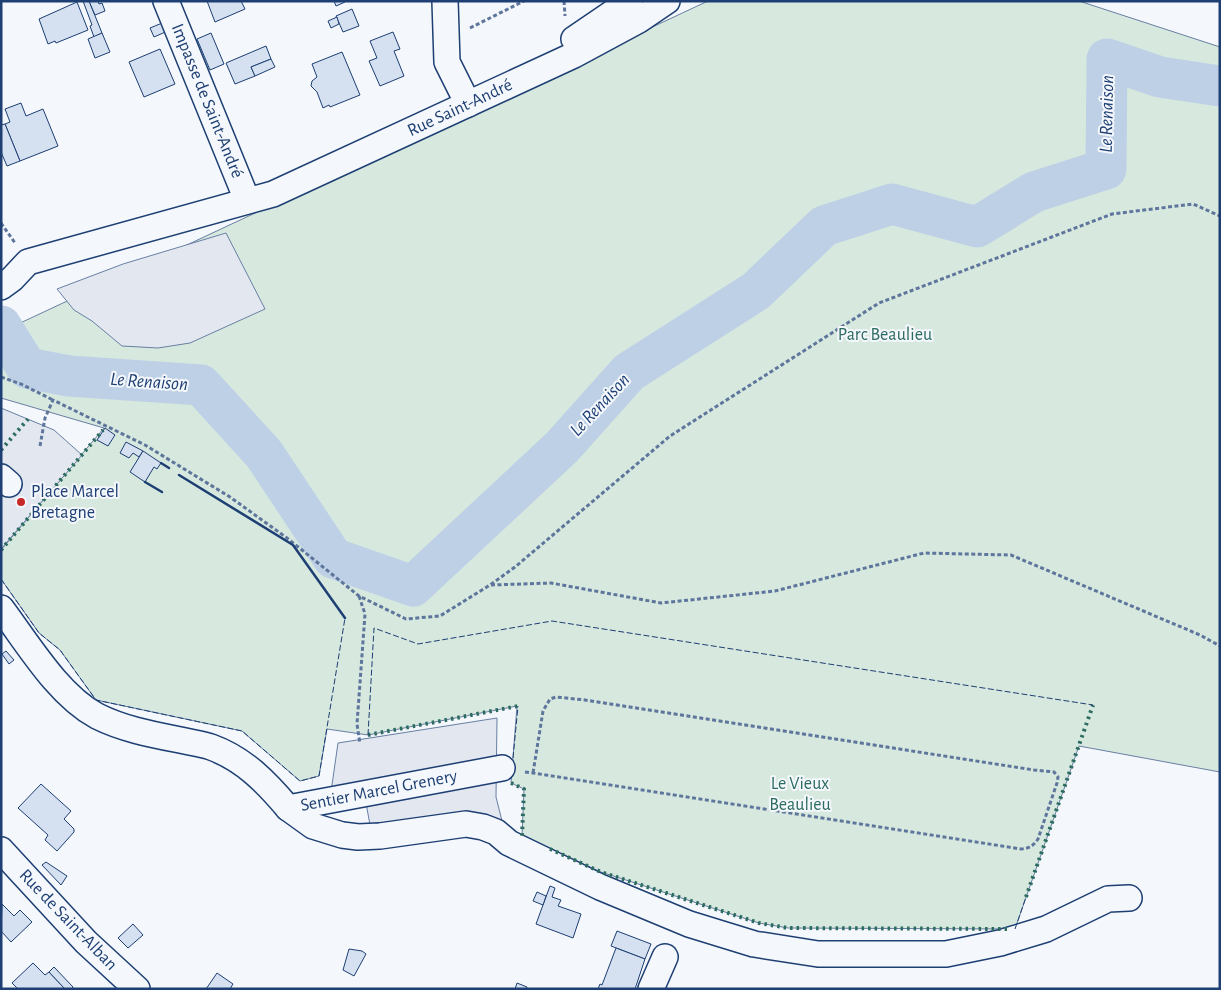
<svg xmlns="http://www.w3.org/2000/svg" width="1221" height="990" viewBox="0 0 1221 990" font-family="'Alegreya Sans',sans-serif">
  <style>
    .green { fill: #d7e8df; stroke: #687fa3 }
    .parking { fill: #e3e8f0; stroke: #687fa3 }
    .lines { fill: none; stroke-linecap: round; stroke-linejoin: round }
    .river { stroke: #bed0e5; stroke-width: 41 }
    .building { fill: #d5e0f0; stroke: #1d3f73 }
    .minor-casing { stroke: #1d3f73; stroke-width: 28 }
    .path { stroke: #5e769c; stroke-width: 3; stroke-dasharray: 4 2.5; stroke-linecap: butt }
    .minor { stroke: #f4f7fb; stroke-width: 25 }
    .hedge { stroke: #2c6c60; stroke-width: 4; stroke-dasharray: 2.5 4; stroke-linecap: butt }
    .fence { stroke: #1d3f73; stroke-width: 1; stroke-dasharray: 6 2.5; stroke-linecap: butt }
    .wall { stroke: #1d3f73; stroke-width: 2.5 }
    .poi-dot { fill: #c62828; stroke: #f4f7fb; stroke-width: 2 }
    .labels { text-anchor: middle; dominant-baseline: central; stroke-width: 4; stroke-linejoin: round; paint-order: stroke }
    .street-label { font-size: 18px; fill: #1d3f73; stroke: #f4f7fb }
    .park-label { font-size: 18px; fill: #2c6c60; stroke: #f4f7fb }
    .poi-label { font-size: 18px; fill: #1d3f73; stroke: #f4f7fb; text-anchor: start }
    .water-label { font-size: 19px; font-style: italic; fill: #1d3f73; stroke: #f4f7fb }
  </style>
  <rect width="100%" height="100%" fill="#f4f7fb"/>
  <!-- green -->
  <polygon class="green" points="708,1 1079,1 1220,47 1220,772 1079,746 1015,929 788,928 759,923 601,872 522,836 524,789 511,783 517,706 368,735 327,729 319,776 300,781 242,731 96,700 60,650 39,633 1,579 1,550 104,428 1,398 1,332"/>
  <!-- parking -->
  <g class="parking">
    <polygon points="226,233 265,309 190,343 158,348 122,346 92,321 74,310 57,289 123,264"/>
    <polygon points="1,408 54,430 82,455 1,549"/>
    <polygon points="497,718 496,797 503,825 372,836 366,803 331,792 338,743"/>
  </g>
  <g class="lines">
    <!-- river -->
    <polyline class="river" points="1,326 27,368 69,376 201,385 264,454 333,558 413,586 562,447 629,372 756,291 824,226 892,204 977,227 1034,192 1106,169 1107,59 1160,77 1220,86"/>
  </g>
  <!-- building -->
  <g class="building">
    <polygon points="83,1 89,1 102,33 94,37 90,26 92,25"/>
    <polygon points="89,1 98,1 99,4 102,3 105,11 95,15"/>
    <polygon points="207,1 241,1 245,9 215,22"/>
    <polygon points="334,1 344,1 345,2 336,6"/>
    <polygon points="77,2 88,30 56,43 55,41 48,44 39,19"/>
    <polygon points="352,9 359,26 343,32 336,16"/>
    <polygon points="337,17 339,24 331,28 328,21"/>
    <polygon points="167,21 170,30 154,37 150,28"/>
    <polygon points="393,32 400,49 394,51 404,76 380,86 369,61 377,58 370,41"/>
    <polygon points="102,33 110,52 95,58 88,39"/>
    <polygon points="211,33 224,64 210,70 197,39"/>
    <polygon points="266,46 271,59 251,67 255,76 235,84 226,63"/>
    <polygon points="160,49 175,84 144,97 129,62"/>
    <polygon points="342,52 360,95 330,107 329,105 323,108 317,92 311,86 312,81 317,77 312,64"/>
    <polygon points="271,59 275,67 255,76 251,67"/>
    <polygon points="21,103 26,116 43,109 58,146 20,161 5,124 10,122 5,109"/>
    <polygon points="5,124 20,161 7,166 1,152 1,125"/>
    <polygon points="105,428 115,435 108,446 97,440"/>
    <polygon points="126,442 143,451 139,457 133,453 129,458 120,453"/>
    <polygon points="143,451 161,463 157,469 154,467 145,482 130,472"/>
    <polygon points="6,651 14,660 9,664 2,654"/>
    <polygon points="41,784 71,811 64,819 74,829 74,832 57,851 45,840 48,835 18,808"/>
    <polygon points="46,862 67,876 61,885 42,865"/>
    <polygon points="550,886 555,888 552,897 561,900 558,906 581,914 573,938 536,924"/>
    <polygon points="537,892 546,896 543,905 533,901"/>
    <polygon points="2,904 14,916 20,910 32,922 11,942 1,931"/>
    <polygon points="133,924 143,935 128,948 118,938"/>
    <polygon points="617,931 651,944 645,959 611,946"/>
    <polygon points="616,948 645,959 635,989 598,989 600,984 602,985"/>
    <polygon points="349,949 362,951 366,954 354,976 343,970"/>
    <polygon points="33,963 45,975 49,972 65,989 18,989 12,983"/>
    <polygon points="54,967 73,987 72,989 65,989 49,972"/>
    <polygon points="217,973 233,984 230,989 206,989"/>
    <polygon points="517,983 527,987 527,989 515,989"/>
  </g>
  <g class="lines">
    <defs>
      <g id="minor">
        <polyline points="166,1 247,200"/>
        <polyline points="445,1 447,62 468,104"/>
        <polyline points="574,39 630,1"/>
        <polyline points="1,287 12,279 28,262 273,194 574,55 639,20 667,1"/>
        <polyline points="1,477 9,484"/>
        <path d="M1,608C28,644 58,695 97,716C125,730 155,735 185,741C194,743 203,744 211,747C244,759 266,782 288,808L502,768"/>
        <polyline points="288,808 313,826 342,835 358,837 380,836 466,824 483,827 496,832 509,843 600,887 689,924 754,944 818,954 946,954 1000,943 1046,929 1108,899 1129,898"/>
        <polyline points="1,850 86,942 137,989"/>
        <polyline points="651,989 665,957"/>
      </g>
    </defs>
    <!-- minor casing -->
    <use href="#minor" class="minor-casing"/>
    <!-- path -->
    <g class="path">
      <polyline points="564,1 565,16"/>
      <polyline points="470,28 524,1"/>
      <polyline points="1,223 15,243"/>
      <polyline points="1,377 21,384 53,400"/>
      <polyline points="40,446 45,418 53,400 145,445 230,497 287,538 359,596 406,619 440,616 490,585 515,567 670,436 879,303 1112,214 1193,204 1220,216"/>
      <polyline points="491,585 551,583 661,603 775,591 924,553 1011,555 1200,635 1220,646"/>
      <polyline points="359,596 365,614 357,724 360,744"/>
      <path d="M525,772L533,773L1021,849C1030,848 1033,846 1038,839L1057,783L1058,777L1054,772L1034,770L585,700L556,697L550,699L543,711L533,773"/>
    </g>
    <!-- minor -->
    <use href="#minor" class="minor"/>
    <!-- hedge -->
    <g class="hedge">
      <polyline points="1,450 28,419"/>
      <polyline points="1,550 103,430"/>
      <polyline points="368,735 518,706"/>
      <polyline points="511,783 524,789 522,836 525,838"/>
      <polyline points="550,849 601,872 759,923 788,928 1007,929"/>
      <polyline points="1026,897 1093,705"/>
    </g>
    <!-- fence -->
    <g class="fence">
      <polyline points="1,579 39,633 60,650 96,700 242,731 300,781 319,776 345,618"/>
      <polyline points="368,735 374,628 418,644 552,621 1093,705"/>
      <polyline points="513,758 518,706"/>
      <polyline points="1015,929 1026,897"/>
    </g>
    <!-- wall -->
    <g class="wall">
      <polyline points="161,463 169,468"/>
      <polyline points="179,475 293,545 345,618"/>
      <polyline points="145,482 162,492"/>
    </g>
  </g>
  <!-- markers -->
  <circle class="poi-dot" cx="21" cy="502" r="5"/>
  <g class="labels">
    <!-- street labels -->
    <g class="street-label">
      <text transform="translate(207 101) rotate(68)">Impasse de Saint-André</text>
      <text transform="translate(460 108) rotate(-25)">Rue Saint-André</text>
      <text transform="translate(379 791) rotate(-11)">Sentier Marcel Grenery</text>
      <text transform="translate(68 920) rotate(46)">Rue de Saint-Alban</text>
    </g>
    <!-- park labels -->
    <g class="park-label">
      <text x="885" y="335">Parc Beaulieu</text>
      <text x="800" y="784">Le Vieux<tspan x="800" dy="21">Beaulieu</tspan></text>
    </g>
    <!-- poi labels -->
    <g class="poi-label">
      <text x="31" y="492">Place Marcel<tspan x="31" dy="21">Bretagne</tspan></text>
    </g>
    <!-- water labels -->
    <g class="water-label">
      <text transform="translate(1107 114) rotate(-89)">Le Renaison</text>
      <text transform="translate(149 382) rotate(4)">Le Renaison</text>
      <text transform="translate(600 405) rotate(-47)">Le Renaison</text>
    </g>
  </g>
  <!-- border -->
  <rect width="1221" height="990" fill="none" stroke="#1d3f73" stroke-width="5"/>
</svg>
